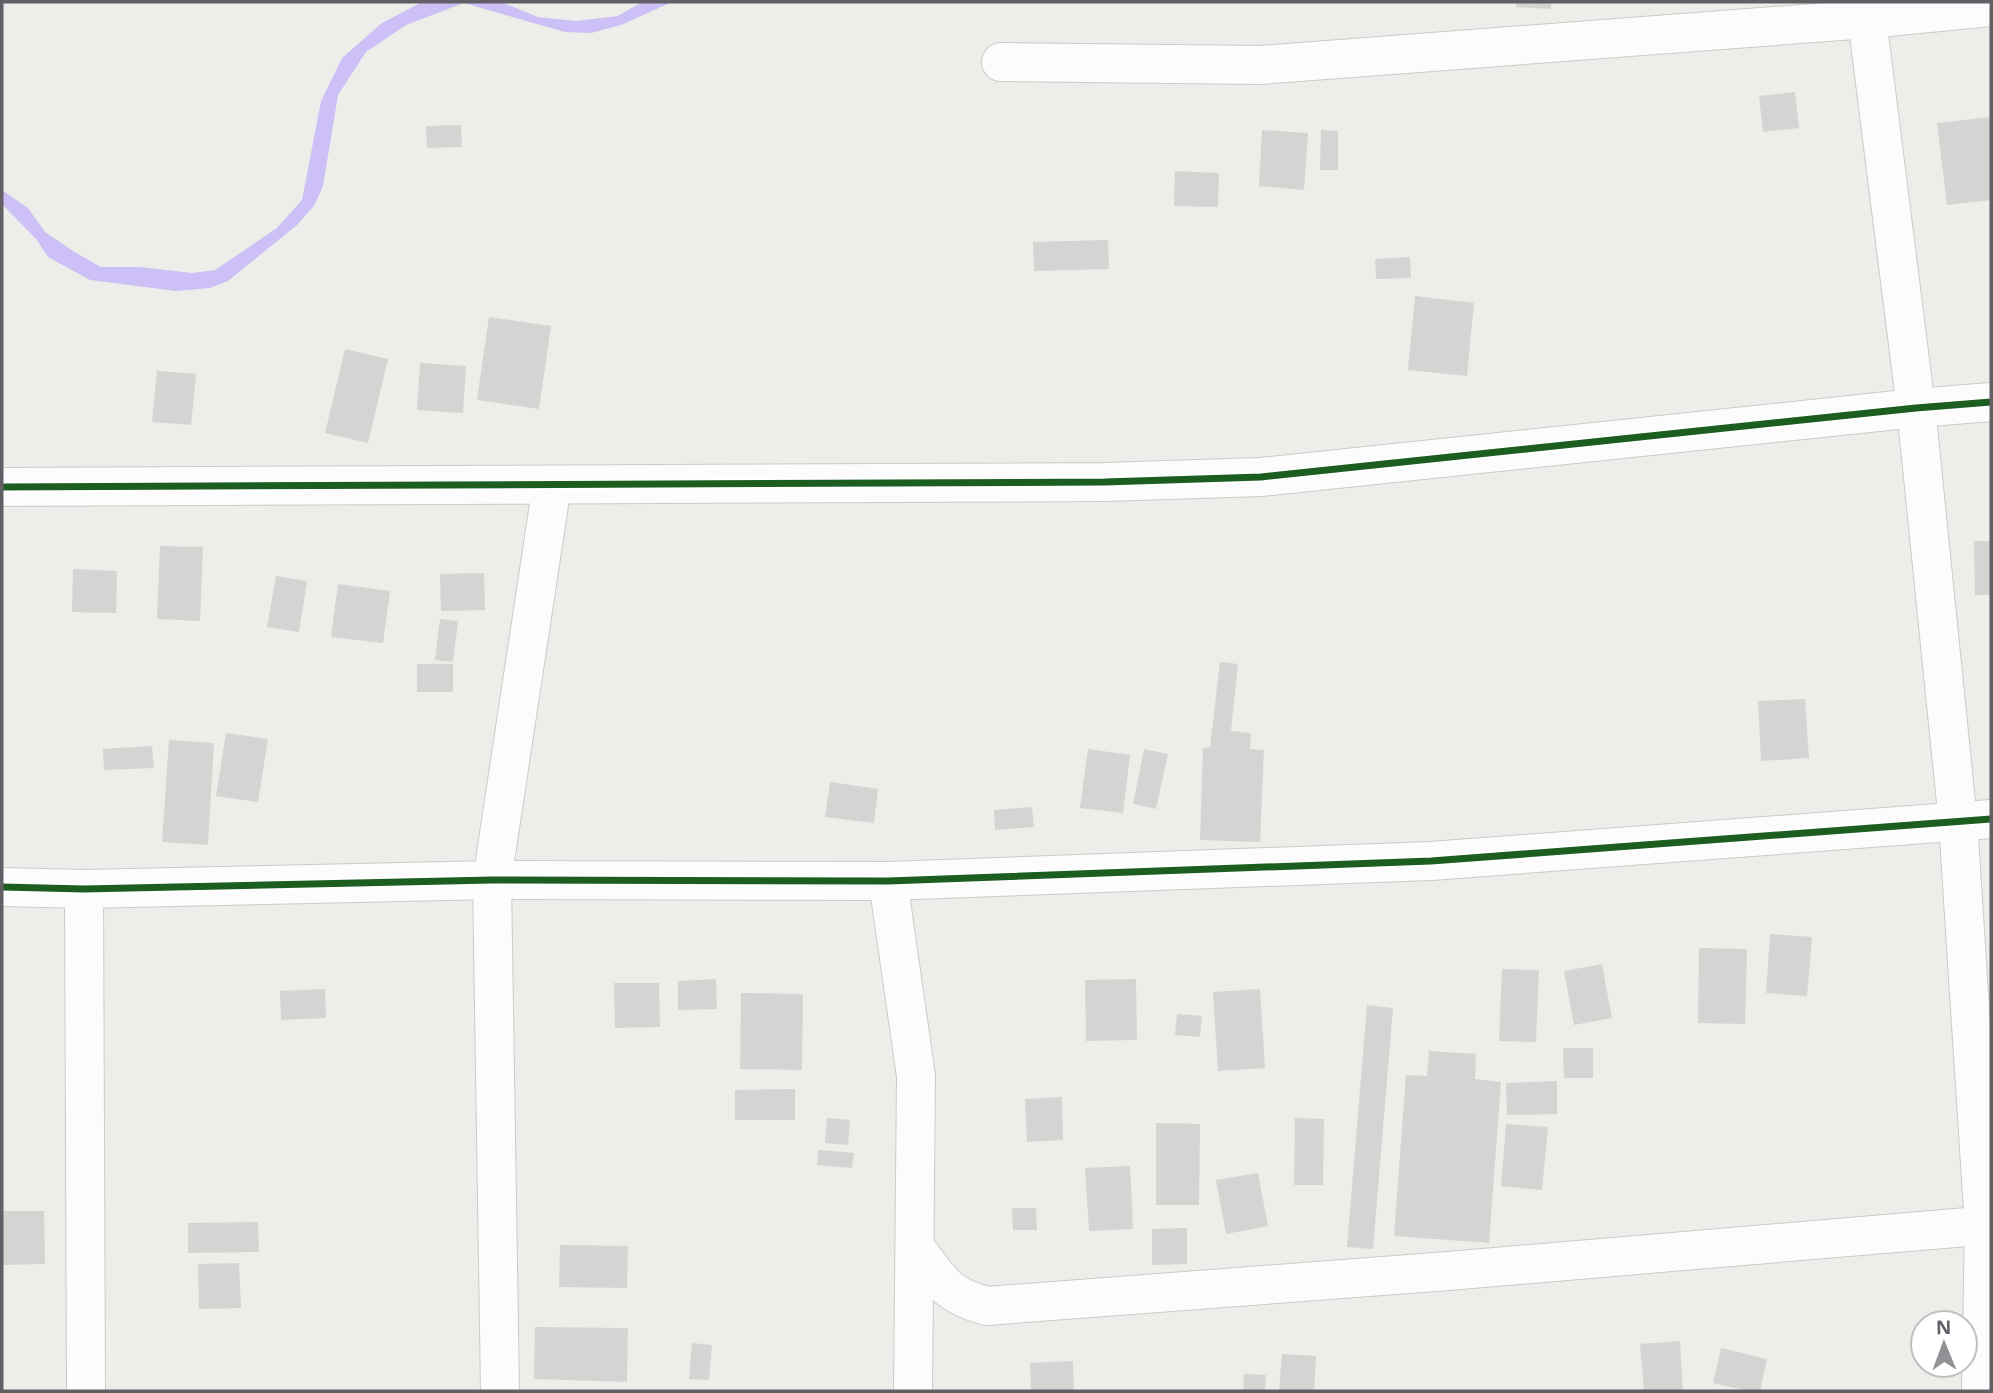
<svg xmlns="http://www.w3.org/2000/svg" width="1993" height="1393" viewBox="0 0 1993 1393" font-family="'Noto Sans',sans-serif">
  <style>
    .water { fill: #ccc0f6 }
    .building { fill: #d3d5d3 }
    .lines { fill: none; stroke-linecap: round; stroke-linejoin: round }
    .minor-casing { stroke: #cbcbcc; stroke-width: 40 }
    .minor { stroke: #fcfcfc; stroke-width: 38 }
    .cycleway-casing { stroke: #fff; stroke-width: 11 }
    .cycleway { stroke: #1b5e20; stroke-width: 7 }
  </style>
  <rect width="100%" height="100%" fill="#eceeea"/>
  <!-- water -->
  <polygon class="water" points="422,2 501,2 538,17 576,21 618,16 642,2 672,2 621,25 591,33 565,32 464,3 406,25 366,52 338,95 323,186 314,206 297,225 228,281 210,288 176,291 90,280 48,257 36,239 2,204 2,190 28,208 45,232 73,251 101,267 140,267 192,273 215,270 277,228 302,200 321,101 342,58 382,23"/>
  <!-- building -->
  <g class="building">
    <polygon points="1516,2 1551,2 1551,9 1516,7"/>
    <polygon points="1795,92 1799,128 1763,132 1759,96"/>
    <polygon points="1991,117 1991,200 1947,205 1937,123"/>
    <polygon points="461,125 462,147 427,148 426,126"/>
    <polygon points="1262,130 1308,133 1304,190 1259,186"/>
    <polygon points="1321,130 1338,131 1338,170 1320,170"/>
    <polygon points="1175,171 1219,173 1218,207 1174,206"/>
    <polygon points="1108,240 1109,269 1034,271 1033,242"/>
    <polygon points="1410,257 1411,278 1376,279 1375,259"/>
    <polygon points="1415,296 1474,303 1467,376 1408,370"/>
    <polygon points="489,317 551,326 539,409 477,400"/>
    <polygon points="345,349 388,359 368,443 325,433"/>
    <polygon points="420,363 466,366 463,413 417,410"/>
    <polygon points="157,371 196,374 191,425 152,422"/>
    <polygon points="1974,541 1991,541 1991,595 1975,595"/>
    <polygon points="160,546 203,547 200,621 157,619"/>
    <polygon points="73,569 117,571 116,613 72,612"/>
    <polygon points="484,573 485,610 441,611 440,574"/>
    <polygon points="276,576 307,581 299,632 267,627"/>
    <polygon points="338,584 390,591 383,643 331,637"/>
    <polygon points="440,619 458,621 453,662 435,660"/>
    <polygon points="1220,662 1238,664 1231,731 1251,733 1250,749 1264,750 1260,842 1200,840 1203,748 1210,747"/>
    <rect x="417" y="664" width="36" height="28"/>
    <polygon points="1805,699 1809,758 1761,761 1758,701"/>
    <polygon points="226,733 268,739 258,802 216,796"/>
    <polygon points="169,740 214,743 208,845 162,842"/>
    <polygon points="152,746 154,768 104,770 103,749"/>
    <polygon points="1088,749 1130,755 1123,813 1080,808"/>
    <polygon points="1144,749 1168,754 1156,809 1133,804"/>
    <polygon points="830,782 878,789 874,823 825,817"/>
    <polygon points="1032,807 1034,827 995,830 994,810"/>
    <polygon points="1770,934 1812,937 1807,996 1766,993"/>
    <polygon points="1699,948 1747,949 1745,1024 1698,1023"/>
    <polygon points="1602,964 1612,1018 1574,1025 1564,971"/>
    <polygon points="1502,969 1539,970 1536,1042 1499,1041"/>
    <polygon points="716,979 717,1009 678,1010 678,981"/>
    <polygon points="1136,979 1137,1040 1086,1041 1085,980"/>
    <polygon points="614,983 659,983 660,1027 615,1028"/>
    <polygon points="325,989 326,1018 281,1020 280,991"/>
    <polygon points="1260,989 1265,1068 1218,1071 1213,992"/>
    <polygon points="741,993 803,994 802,1070 740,1069"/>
    <polygon points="1367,1005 1393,1008 1373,1249 1347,1247"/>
    <polygon points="1177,1014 1202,1016 1200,1037 1175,1035"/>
    <polygon points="1563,1048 1593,1048 1593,1078 1564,1078"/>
    <polygon points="1429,1051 1476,1054 1475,1079 1501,1082 1489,1243 1394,1236 1406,1075 1427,1076"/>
    <polygon points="1557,1081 1557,1114 1507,1115 1506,1083"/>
    <polygon points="795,1089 795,1120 735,1120 735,1090"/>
    <polygon points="1062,1097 1063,1140 1027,1142 1025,1099"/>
    <polygon points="827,1118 850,1120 848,1145 825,1143"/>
    <polygon points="1295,1118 1324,1119 1323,1185 1294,1185"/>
    <polygon points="1156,1123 1200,1124 1199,1205 1156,1205"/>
    <polygon points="1506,1124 1548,1127 1542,1190 1501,1186"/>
    <polygon points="818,1150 854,1153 852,1168 817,1165"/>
    <polygon points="1130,1166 1133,1229 1089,1231 1085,1168"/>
    <polygon points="1258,1173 1268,1226 1226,1234 1216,1180"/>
    <polygon points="1012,1208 1036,1208 1037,1230 1013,1230"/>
    <polygon points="2,1211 44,1211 45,1264 2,1265"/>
    <polygon points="258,1222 259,1252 188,1253 188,1223"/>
    <polygon points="1187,1228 1187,1264 1152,1265 1152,1229"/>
    <polygon points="560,1245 628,1246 627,1288 559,1287"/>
    <polygon points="239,1263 241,1308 199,1309 198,1264"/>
    <polygon points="535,1327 628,1328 627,1382 534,1379"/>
    <polygon points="1680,1341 1683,1391 1644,1391 1640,1344"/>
    <polygon points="692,1343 712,1345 709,1380 689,1379"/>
    <polygon points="1721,1348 1767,1359 1760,1391 1748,1391 1713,1383"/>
    <polygon points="1282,1354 1316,1356 1314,1391 1279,1391"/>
    <polygon points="1073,1361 1074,1391 1031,1391 1030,1363"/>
    <polygon points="1244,1374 1266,1375 1265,1391 1243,1391"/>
  </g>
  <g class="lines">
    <defs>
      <g id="minor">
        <polyline points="1867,19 1916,408 1958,822 1984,1226 1981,1391"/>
        <polyline points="1001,62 1261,65 1867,19 1991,7"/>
        <polyline points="2,487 1105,482 1261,477 1916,408 1991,402"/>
        <polyline points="888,881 916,1076 913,1391"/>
        <polyline points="2,887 84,889 492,880 888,881 1431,861 1991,819"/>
        <polyline points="84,889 86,1391"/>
        <path d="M915,1247C940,1280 945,1295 987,1306L1448,1271L1991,1225"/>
        <polyline points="500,1391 492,880 552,485"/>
      </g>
    </defs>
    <!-- minor casing -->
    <use href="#minor" class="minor-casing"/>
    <!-- minor -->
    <use href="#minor" class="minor"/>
    <defs>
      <g id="cycleway">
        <polyline points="2,487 1105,482 1261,477 1916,408 1991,402"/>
        <polyline points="2,887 84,889 492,880 888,881 1431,861 1991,819"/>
      </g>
    </defs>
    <!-- cycleway casing -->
    <use href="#cycleway" class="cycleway-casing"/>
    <!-- cycleway -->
    <use href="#cycleway" class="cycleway"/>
  </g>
  <!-- border -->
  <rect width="1993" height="1393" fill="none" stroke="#625f67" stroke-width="7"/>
  <!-- north arrow -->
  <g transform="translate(1944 1344) rotate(359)"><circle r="33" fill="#ffffff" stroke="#c0bfc2" stroke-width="2"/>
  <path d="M0-5L12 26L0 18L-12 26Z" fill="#929195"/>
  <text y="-10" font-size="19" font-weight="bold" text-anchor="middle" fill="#625f67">N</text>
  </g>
</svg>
